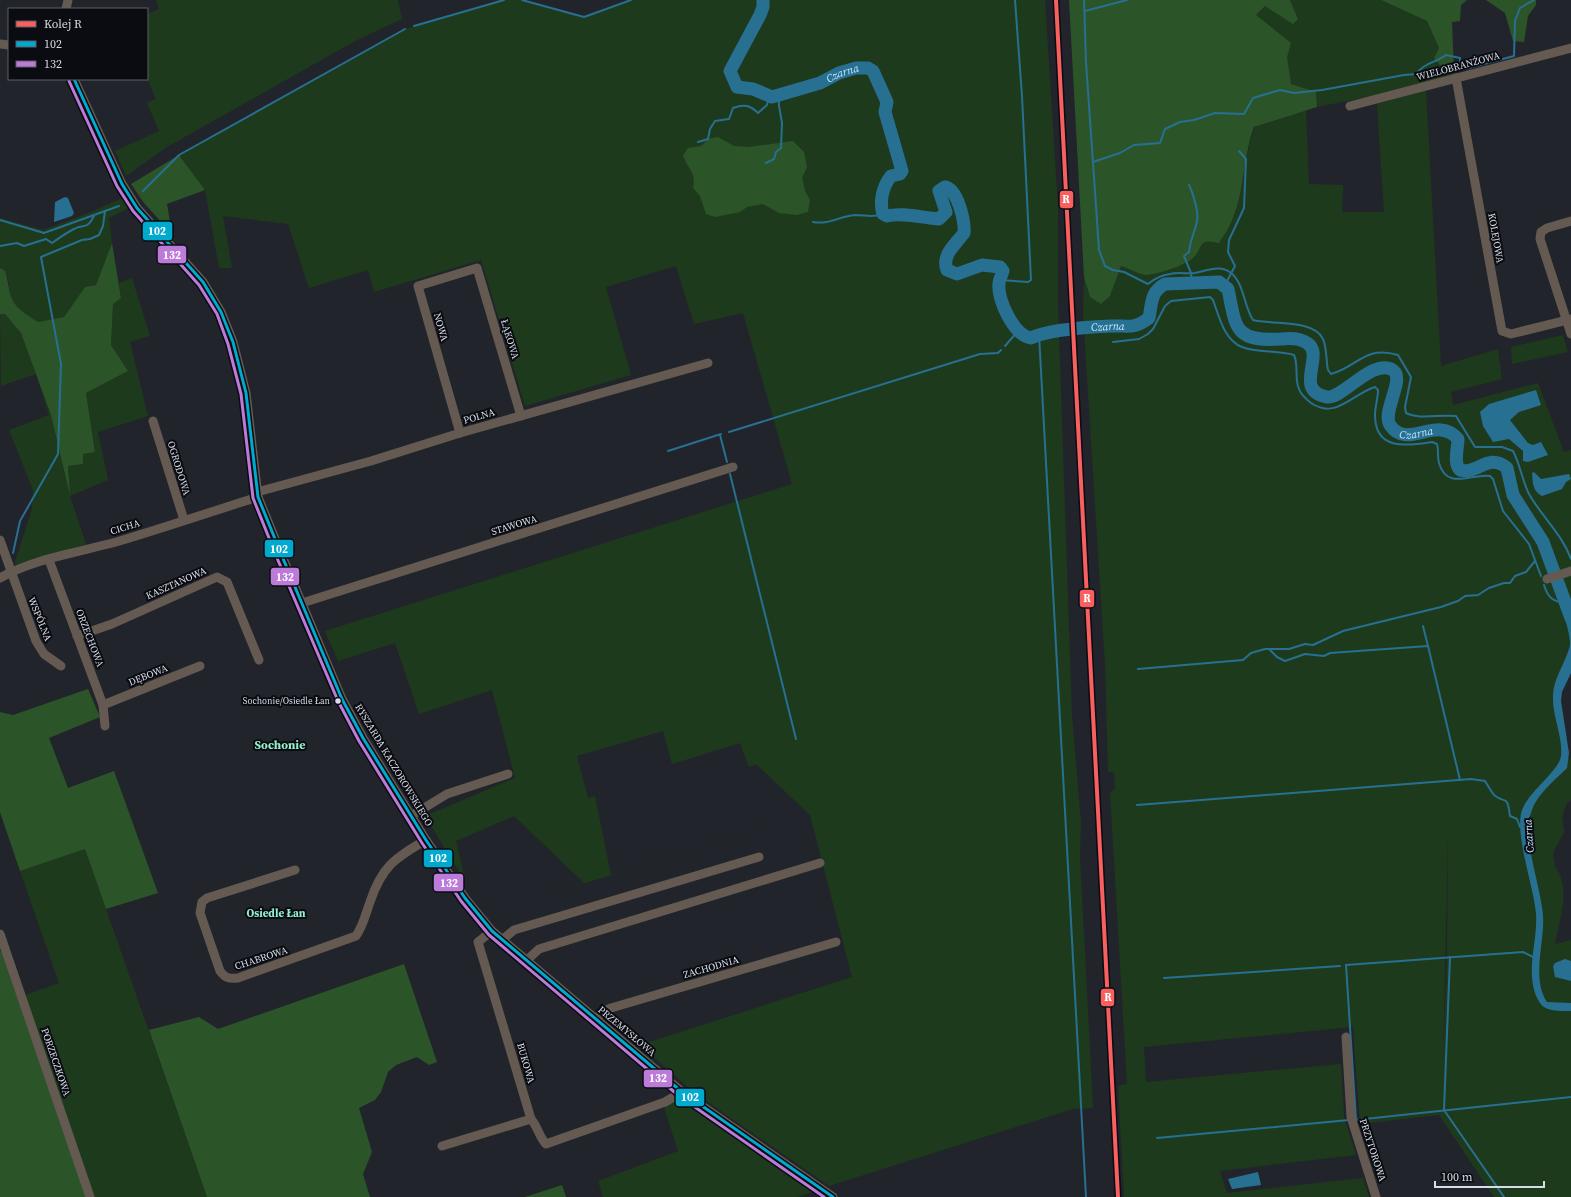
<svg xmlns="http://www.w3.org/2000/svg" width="1571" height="1197" viewBox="0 0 1571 1197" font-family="'Source Serif 4',serif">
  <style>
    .green { fill: #1e3a1c; fill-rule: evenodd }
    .forest { fill: #2c5429 }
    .water { fill: #277092 }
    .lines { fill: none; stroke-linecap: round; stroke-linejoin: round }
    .stream { stroke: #277092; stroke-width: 2 }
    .river { stroke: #277092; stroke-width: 13 }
    .minor { stroke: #645a51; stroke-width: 9 }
    .bus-1-casing { stroke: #0a0c12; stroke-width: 6 }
    .bus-2-casing { stroke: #0a0c12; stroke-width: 6 }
    .bus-1 { stroke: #00a9ce; stroke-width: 3 }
    .bus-2 { stroke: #bd7bd9; stroke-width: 3 }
    .rail-1-casing { stroke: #0a0c12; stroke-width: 7 }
    .rail-1 { stroke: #f86060; stroke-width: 4 }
    .bus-dot { fill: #d9dce6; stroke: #0a0c12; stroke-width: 1.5 }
    .labels { text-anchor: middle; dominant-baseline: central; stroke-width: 4; stroke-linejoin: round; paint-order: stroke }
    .bus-label { font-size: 9px; fill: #d9dce6; stroke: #0a0c12; text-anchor: end }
    .street-label { font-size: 10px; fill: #d9dce6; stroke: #0a0c12 }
    .water-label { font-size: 11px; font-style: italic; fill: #c1e8fe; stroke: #0a0c12 }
    .neighbourhood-label { font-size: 11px; font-weight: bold; fill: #93efcf; stroke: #0a0c12 }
    .quarter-label { font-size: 12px; font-weight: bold; fill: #93efcf; stroke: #0a0c12 }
    .line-badge { stroke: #0a0c12; stroke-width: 1.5 }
    .badge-label { font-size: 11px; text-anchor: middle; font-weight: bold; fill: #fff }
  </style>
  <rect width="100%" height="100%" fill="#22242c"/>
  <!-- green -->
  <g class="green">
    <polygon points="156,0 398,0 402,19 357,40 167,147 126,176 115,151 159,131 147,103 156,99 147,78 147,14 159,9"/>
    <path d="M504,0H522L584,17L631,0H1045L1058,208V304L1072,716L1081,823L1080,857L1093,1108L1073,1109L829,1186L692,1091L640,1045L852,977L810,815L486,913L584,883L514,816L456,841L466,883L425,816L515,778L492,690L419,714L395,643L338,661L325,631L792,484L743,313L694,324L676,266L606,287L631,375L525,406L481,260L374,292L368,270L309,288L288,224L223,216L232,268H219L205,190L179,155L405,29ZM663,731L672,764L740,743L749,767L756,764L810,815L611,875L595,796L588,798L577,756Z"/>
    <path d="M1290,0H1381L1427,21L1439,48L1434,58L1448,74L1454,72L1455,75L1377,95L1317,107L1316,92L1291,85C1286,52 1282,38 1256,15L1265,6L1298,19Z"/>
    <path d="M1426,90L1441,366L1498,349L1502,379L1451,392L1453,405L1538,383L1564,452L1571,450V655L1556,697L1566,755L1571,760V800L1567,803L1562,816L1564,832L1553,853L1555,866C1571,889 1560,916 1555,944L1571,940V1197H1494L1439,1115L1360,1124L1353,1027L1144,1047L1146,1082L1341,1064L1344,1116L1356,1155L1220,1171L1227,1193L1363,1178L1369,1197H1124L1118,1086L1127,1084L1110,792L1115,789L1114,773L1108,771L1105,664L1083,314L1084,277L1090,297L1110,296L1121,266C1128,268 1140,275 1147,275C1159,274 1183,266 1191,259C1204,249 1196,237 1219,242C1224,235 1230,227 1233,218C1245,189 1243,156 1255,127L1306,110L1309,184L1343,185L1342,212H1384L1377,104ZM1448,832L1447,953L1443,1059Z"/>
    <path d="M123,198L129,208L109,218L112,243L96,285L85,287L64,317L38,322C28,316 17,310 12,300C7,289 12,275 0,268V218L43,230L91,212Z"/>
    <polygon points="132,278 150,336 130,342 148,416 98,432 108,480 70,496 86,544 14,565 32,509 33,490 9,430 49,415 36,374 1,386 0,314 5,314 21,333 51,415 69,493 68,466 83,464 83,454 95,451 86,393 128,371 111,345 113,304 121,298 119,283"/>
    <polygon points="1563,335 1568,352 1512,364 1511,347"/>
    <polygon points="85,849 207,1197 86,1197 17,998 59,983 20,871"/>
    <polygon points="680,1098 813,1192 797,1197 603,1197 598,1181 678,1151 664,1107"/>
  </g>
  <!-- forest -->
  <g class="forest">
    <path d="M1069,0H1290L1298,19L1293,24L1265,6L1256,15L1291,43L1287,57L1291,84L1316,92L1317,107L1254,127C1243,156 1245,189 1233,218C1230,227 1224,235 1219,243C1196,237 1204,249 1192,259C1183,266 1159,274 1147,275C1140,275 1128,268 1121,266L1110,296L1101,304L1090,297L1084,277Z"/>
    <polygon points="1381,0 1467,0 1461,5 1460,21 1452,22 1454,72 1448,74 1434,58 1439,48 1427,21"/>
    <polygon points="1486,0 1536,0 1536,5 1528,16 1524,42 1513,41 1505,13"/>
    <path d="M718,137L734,146L748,147L793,141L804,152L807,167L802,178L805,191L810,200L808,212L797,215L779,213L763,204L747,207L740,212L715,217L706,214L700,196L693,188C697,172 687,169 683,155L688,148L701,146L708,139Z"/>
    <polygon points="179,155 205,190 167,204 172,234 144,203 131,184"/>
    <path d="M112,243L121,298L113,304L111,345L128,371L86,393L95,452L83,454V464L68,466L70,496L51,415L21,333L5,314H0V268L5,271C8,279 9,293 12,299C17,310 29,316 38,322L64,317L85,287L96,285Z"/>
    <polygon points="88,689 100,717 49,738 68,788 114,771 158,893 106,909 85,849 20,871 0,812 0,712 13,715"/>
    <polygon points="0,951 1,951 86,1197 0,1197"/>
    <polygon points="404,964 437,1062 429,1065 417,1057 396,1065 388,1072 381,1092 375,1100 359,1108 372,1152 363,1174 370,1197 207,1197 149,1030 199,1017 218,1029"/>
    <polygon points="562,1185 566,1197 525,1197"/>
  </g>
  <!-- water -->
  <g class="water">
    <polygon points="65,197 68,198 74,213 72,216 54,222 55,202"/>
    <polygon points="1536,390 1541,405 1519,412 1510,420 1528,443 1533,445 1541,442 1548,455 1528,462 1523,461 1523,451 1509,439 1493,442 1483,426 1480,412 1489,404"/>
    <path d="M1534,472L1541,479L1569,474L1571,479L1566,482L1562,489L1542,496C1532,491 1533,482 1532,473Z"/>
    <path d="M1562,578L1571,601V673L1562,692L1561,701L1569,753L1567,768C1554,781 1536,795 1531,813C1522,838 1541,887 1543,915C1545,942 1531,978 1547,1002L1571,1003V1011C1562,1011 1545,1012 1540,1003C1523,977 1538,943 1536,914C1534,887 1514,833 1522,810C1529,791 1559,771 1561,756C1563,736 1552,716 1553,696C1553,678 1566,663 1570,645C1571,630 1557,597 1552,581Z"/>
    <polygon points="1565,959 1571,961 1571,981 1555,977 1553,966 1555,963"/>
    <polygon points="1258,1172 1261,1185 1232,1189 1228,1179"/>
  </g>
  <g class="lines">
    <!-- stream -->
    <g class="stream">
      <polyline points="522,0 584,17 631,0"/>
      <path d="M1084,0L1086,62L1099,250L1105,266L1113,270L1124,272L1148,284C1154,279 1162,275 1170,274C1178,272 1187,274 1195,273C1206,271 1221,264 1231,273C1244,283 1244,307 1253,320C1272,325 1314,319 1323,339C1327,348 1326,361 1328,370L1331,374C1358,367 1364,345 1398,355L1411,377L1405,407L1406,413C1420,420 1440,414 1456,416L1475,447H1502L1513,451C1520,464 1523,483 1529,494C1542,517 1562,534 1571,559"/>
      <polyline points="1085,11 1127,0"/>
      <polyline points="414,26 504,0"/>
      <path d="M698,142L708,139L710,129L715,121L729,119L733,108C744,104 750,105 758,113L767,105L769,96"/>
      <path d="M1093,162L1120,153L1134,145L1160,143L1165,129L1180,122L1194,120L1215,113L1244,114L1253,98L1280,90L1294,93L1322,90L1404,75L1416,74C1424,63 1435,63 1446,55L1460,58V65L1465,69L1514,56L1515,21L1520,8L1534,0"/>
      <polyline points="766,163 774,159 776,152 781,148 782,123 779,106 779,94"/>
      <path d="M1189,185C1193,193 1199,213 1197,221C1195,232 1190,240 1189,252L1184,256L1191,273L1192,284"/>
      <polyline points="143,191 179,155 405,29"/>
      <polyline points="0,220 44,233 119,206"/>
      <path d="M813,222C829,225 840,216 855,215C866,215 873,218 883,214"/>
      <path d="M0,246L17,243L24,246L46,239L52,243C59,238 66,233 74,229C84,223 86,231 94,216"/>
      <polyline points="1000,280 1028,282 1031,280 1022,96 1015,0"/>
      <polyline points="1225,285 1235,266 1228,252 1229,240 1244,208 1246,159 1239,151"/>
      <polyline points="1039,334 1086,1197"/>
      <path d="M1113,342L1139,339L1148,334L1153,329L1165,306L1171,301L1210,297L1213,300C1219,316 1224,340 1242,347C1257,353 1277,350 1294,355C1299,366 1294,378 1299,389C1301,395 1306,399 1311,403C1336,420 1352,394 1375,387L1378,390C1378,398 1375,407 1375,415C1375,451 1407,446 1432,442L1437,444C1439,450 1437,456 1439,463C1447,491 1472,473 1490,476L1493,479L1503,511L1529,544L1541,576"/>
      <polyline points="1005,346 1018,331"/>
      <polyline points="729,432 980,354 998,353 1001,350"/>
      <polyline points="720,435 727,462"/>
      <polyline points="668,451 721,434"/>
      <polyline points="730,474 796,739"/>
      <polyline points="13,553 20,521 58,454 61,364 41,257 82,240 90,239 99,235 103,226 105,211"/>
      <path d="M1544,585C1547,594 1550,600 1560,602"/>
      <polyline points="1423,626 1428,646"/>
      <polyline points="1270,650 1277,657 1285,661 1305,654 1324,656 1330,653 1428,646 1460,780"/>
      <polyline points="1138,669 1243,660 1251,653 1265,649 1289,649 1305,644 1313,645 1343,631 1441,607 1458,601 1465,596 1478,595 1489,588 1504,583 1510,583 1515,576 1526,572 1535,561"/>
      <path d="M1137,805L1471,779L1485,781C1488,786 1491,791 1494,795C1506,805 1507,793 1510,816L1517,819L1520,827L1524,828"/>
      <polyline points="1450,957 1444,1110 1504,1197"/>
      <polyline points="1346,965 1523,952 1535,958"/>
      <polyline points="1346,965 1356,1120"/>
      <polyline points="1164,978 1340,966"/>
      <polyline points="1355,1120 1571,1097"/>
      <polyline points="1157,1138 1349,1120"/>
    </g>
    <!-- river -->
    <path class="river" id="s1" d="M763,0V7L760,15L730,71L737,87L753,89L772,97L820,83L839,73L856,68H868L873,71L887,102L885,112L902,171L900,174L891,176C883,186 879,201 883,214L887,216C903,212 922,218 939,219L946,212L939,191L945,187C958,189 965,222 964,233C956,244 941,255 947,270L957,274L982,265L1000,267L1003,271C1002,275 999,279 999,284C997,299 1014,336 1031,338C1049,329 1089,327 1111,326C1128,325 1133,330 1149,318C1152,304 1150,292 1165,284L1219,282L1228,289C1236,328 1234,342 1281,339C1289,338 1300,338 1307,343C1326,354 1292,391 1327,397C1342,399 1371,360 1391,369C1408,376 1381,411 1390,425C1407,451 1437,414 1458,439C1458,448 1453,463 1460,470C1478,475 1488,452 1507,468L1513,495L1543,542L1571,618"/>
    <!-- minor -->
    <g class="minor">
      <polyline points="66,9 68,0"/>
      <polyline points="0,44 9,45"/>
      <polyline points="1456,78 1502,331 1511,334 1571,319"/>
      <polyline points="74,79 122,184 137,208 203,282 221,312 233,342 246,393 258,497 282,556 342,699 363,738 426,840 465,898 492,931 682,1092 833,1197"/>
      <polyline points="1350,106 1571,48"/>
      <polyline points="1571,221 1547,228 1541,232 1540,239 1571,334"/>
      <polyline points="153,421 184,520"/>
      <polyline points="460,433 418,286 477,268 521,416"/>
      <polyline points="257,492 371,461 460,433 708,363"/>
      <polyline points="0,540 36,641 44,654 61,666"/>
      <polyline points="49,560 103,705 105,726"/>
      <path d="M0,578C33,559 79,552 116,542C163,528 210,512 258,497"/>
      <polyline points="1547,579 1571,571"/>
      <polyline points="302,603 733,467"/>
      <polyline points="77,636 112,624 217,577 227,582 259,660"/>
      <polyline points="103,705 200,666"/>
      <polyline points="411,816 447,794 508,774"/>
      <path d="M295,870L207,898L202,902L200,913L220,971C225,978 229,979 238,978L356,936C363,926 366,913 370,902C382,866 395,858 426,840"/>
      <polyline points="0,934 90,1197"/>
      <polyline points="502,940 514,930 759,857"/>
      <polyline points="526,961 539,949 820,863"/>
      <polyline points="596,1019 604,1011 611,1008 836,942"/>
      <polyline points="1346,1037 1351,1117 1376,1197"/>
      <path d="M531,1119C538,1127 539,1137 546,1144L665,1102L682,1092"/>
      <polyline points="442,1146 531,1119 478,942 492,931"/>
    </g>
    <defs>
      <polyline id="bus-1" points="74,79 122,184 137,208 203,282 221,312 233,342 246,393 258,497 282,556 342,699 363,738 426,840 465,898 492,931 682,1092 833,1197"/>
      <polyline id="bus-2" points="69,81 117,186 133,211 199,285 217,314 228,344 241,394 253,498 277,558 338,701 359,741 422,843 461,901 489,935 679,1096 824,1197"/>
    </defs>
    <!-- bus-1 casing -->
    <use href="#bus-1" class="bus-1-casing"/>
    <!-- bus-2 casing -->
    <use href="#bus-2" class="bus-2-casing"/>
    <!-- bus-1 -->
    <use href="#bus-1" class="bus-1"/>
    <!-- bus-2 -->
    <use href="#bus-2" class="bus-2"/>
    <defs>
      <polyline id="rail-1" points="1056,0 1118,1197"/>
    </defs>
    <!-- rail-1 casing -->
    <use href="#rail-1" class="rail-1-casing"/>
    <!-- rail-1 -->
    <use href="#rail-1" class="rail-1"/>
  </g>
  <!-- markers -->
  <circle class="bus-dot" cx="338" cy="701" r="3.5"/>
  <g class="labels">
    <!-- bus labels -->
    <g class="bus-label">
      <text x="330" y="701">Sochonie/Osiedle Łan</text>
    </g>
    <!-- street labels -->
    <g class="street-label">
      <text transform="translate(1458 66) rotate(-15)">WIELOBRANŻOWA</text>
      <text transform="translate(1496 238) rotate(80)">KOLEJOWA</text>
      <text transform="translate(441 327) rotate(74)">NOWA</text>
      <text transform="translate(510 339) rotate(73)">ŁĄKOWA</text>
      <text transform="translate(479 416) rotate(-16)">POLNA</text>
      <text transform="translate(179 468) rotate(73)">OGRODOWA</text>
      <text transform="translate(514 525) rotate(-17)">STAWOWA</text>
      <text transform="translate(125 527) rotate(-17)">CICHA</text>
      <text transform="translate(176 583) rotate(-24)">KASZTANOWA</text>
      <text transform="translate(40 619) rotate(68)">WSPÓLNA</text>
      <text transform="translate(90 638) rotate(69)">ORZECHOWA</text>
      <text transform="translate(148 675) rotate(-22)">DĘBOWA</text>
      <text transform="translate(394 765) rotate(59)">RYSZARDA KACZOROWSKIEGO</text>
      <text transform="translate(261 958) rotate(-18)">CHABROWA</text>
      <text transform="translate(711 967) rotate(-16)">ZACHODNIA</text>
      <text transform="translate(627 1031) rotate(40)">PRZEMYSŁOWA</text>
      <text transform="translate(56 1062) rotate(71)">PORZECZKOWA</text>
      <text transform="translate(526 1063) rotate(74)">BUKOWA</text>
      <text transform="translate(1373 1150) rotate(72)">PRZYTOROWA</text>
    </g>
    <!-- water labels -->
    <g class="water-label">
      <text stroke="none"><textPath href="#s1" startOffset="208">Czarna</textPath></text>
      <text stroke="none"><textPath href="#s1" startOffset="809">Czarna</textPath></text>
      <text stroke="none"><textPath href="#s1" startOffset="1298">Czarna</textPath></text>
      <text transform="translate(1529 836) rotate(-94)">Czarna</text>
    </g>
    <!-- neighbourhood labels -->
    <g class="neighbourhood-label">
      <text x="276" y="913">Osiedle Łan</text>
    </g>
    <!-- quarter labels -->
    <g class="quarter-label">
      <text x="280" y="745">Sochonie</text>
    </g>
  </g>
  <g class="line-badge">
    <rect x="1059" y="190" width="15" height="19" rx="4" fill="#f86060"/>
    <rect x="142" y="221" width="31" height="20" rx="4" fill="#00a9ce"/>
    <rect x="157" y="245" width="30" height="19" rx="4" fill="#bd7bd9"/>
    <rect x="264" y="539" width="30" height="19" rx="4" fill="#00a9ce"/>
    <rect x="270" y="567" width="30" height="19" rx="4" fill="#bd7bd9"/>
    <rect x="1079" y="589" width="16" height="19" rx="4" fill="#f86060"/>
    <rect x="423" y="849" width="30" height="19" rx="4" fill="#00a9ce"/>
    <rect x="433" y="873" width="31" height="19" rx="4" fill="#bd7bd9"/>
    <rect x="1100" y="988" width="15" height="19" rx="4" fill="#f86060"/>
    <rect x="643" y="1069" width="30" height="19" rx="4" fill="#bd7bd9"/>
    <rect x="675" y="1088" width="30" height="19" rx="4" fill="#00a9ce"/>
  </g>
  <g class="badge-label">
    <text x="1066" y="203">R</text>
    <text x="157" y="235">102</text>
    <text x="172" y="259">132</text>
    <text x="279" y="553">102</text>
    <text x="285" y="581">132</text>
    <text x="1087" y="602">R</text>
    <text x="438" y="862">102</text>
    <text x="449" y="887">132</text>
    <text x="1108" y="1001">R</text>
    <text x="658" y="1082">132</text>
    <text x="690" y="1101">102</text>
  </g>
  <!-- legend -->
  <rect x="8" y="8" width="140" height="72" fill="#0a0c12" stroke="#5d5f67"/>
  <rect x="16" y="21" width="20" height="6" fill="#f86060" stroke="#5d5f67"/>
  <text x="44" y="28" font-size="12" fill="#d9dce6">Kolej R</text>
  <rect x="16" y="41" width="20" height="6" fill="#00a9ce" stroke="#5d5f67"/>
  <text x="44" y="48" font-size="12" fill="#d9dce6">102</text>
  <rect x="16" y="61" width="20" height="6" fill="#bd7bd9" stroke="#5d5f67"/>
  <text x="44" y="68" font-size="12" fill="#d9dce6">132</text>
  <!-- scale -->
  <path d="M1435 1181v6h109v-6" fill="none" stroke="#d9dce6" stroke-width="2"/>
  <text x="1441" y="1181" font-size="12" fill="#d9dce6" stroke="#0a0c12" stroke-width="3" paint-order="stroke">100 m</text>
</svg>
